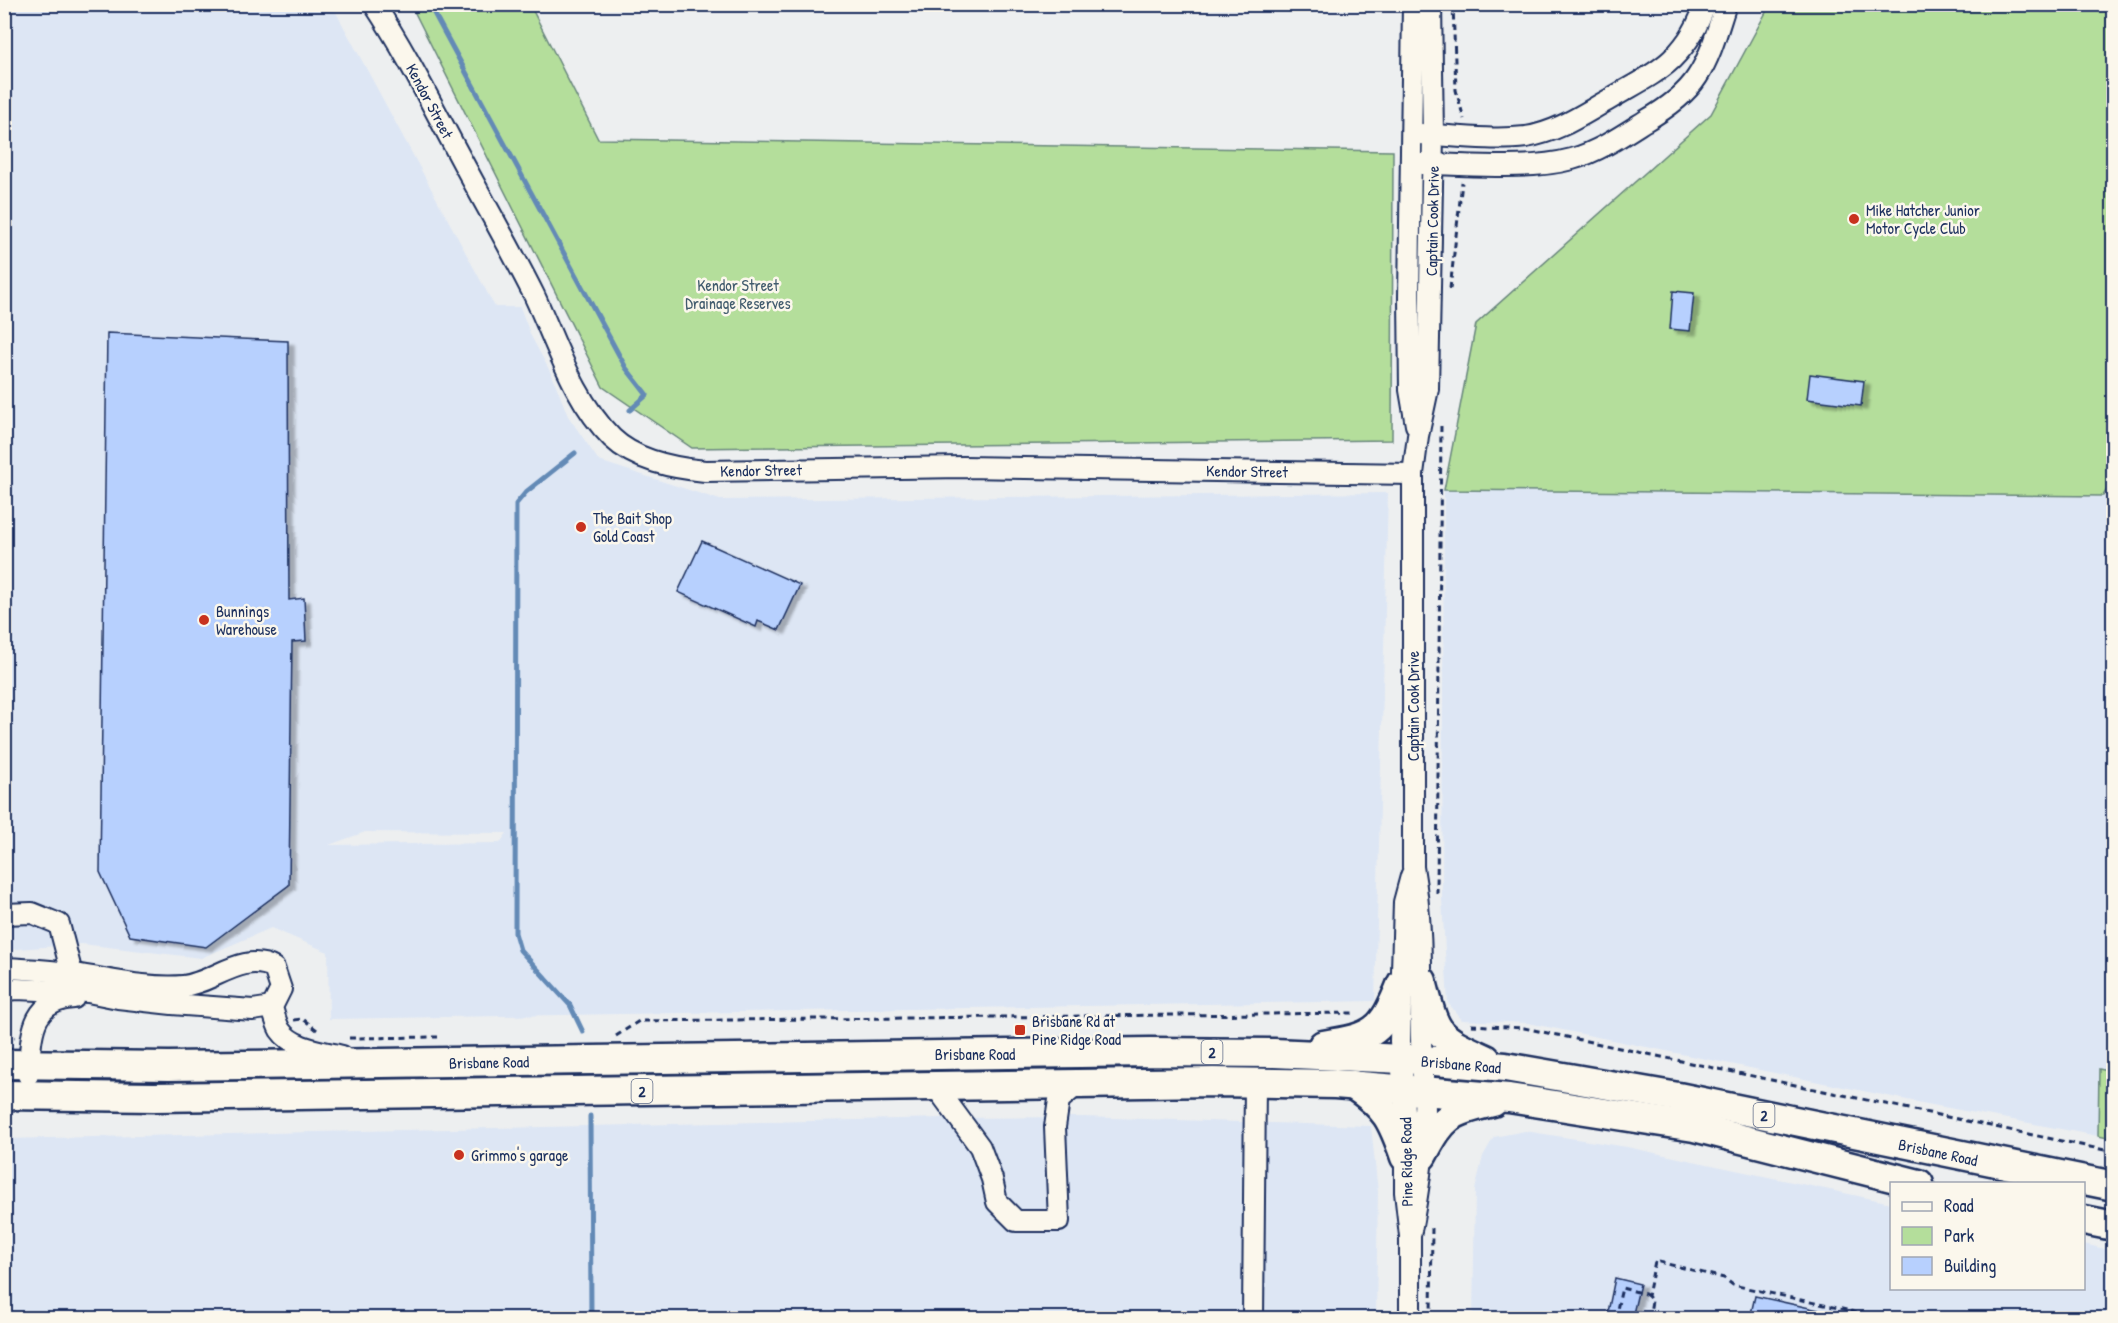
<svg xmlns="http://www.w3.org/2000/svg" width="2118" height="1323" viewBox="0 0 2118 1323" font-family="'Patrick Hand',sans-serif">
  <style>
    .built { fill: #dde6f4; fill-rule: evenodd }
    .green { fill: #b4de9b; stroke: #68867c; stroke-width: 1.5 }
    .lines { fill: none; stroke-linecap: round; stroke-linejoin: round }
    .stream { stroke: #638ab6; stroke-width: 5 }
    .building { fill: #b7d0fe; stroke: #1b2f5e; stroke-width: 1.5; filter: url(#shadow) }
    .minor-casing { stroke: #1b2f5e; stroke-width: 24 }
    .highway-casing { stroke: #1b2f5e; stroke-width: 33 }
    .path { stroke: #1b2f5e; stroke-width: 3; stroke-dasharray: 6 4.5; stroke-linecap: butt }
    .minor { stroke: #fbf7ec; stroke-width: 20 }
    .highway { stroke: #fbf7ec; stroke-width: 28 }
    .poi-dot { fill: #c8321e; stroke: #fbf7ec; stroke-width: 2 }
    .labels { text-anchor: middle; dominant-baseline: central; stroke-width: 5; stroke-linejoin: round; paint-order: stroke }
    .shield { fill: #fbf7ec; stroke: #5e6b89; stroke-width: 1.5 }
    .shield-label { font-size: 15px; font-weight: bold; fill: #1b2f5e }
    .street-label { font-size: 16px; fill: #1b2f5e; stroke: #fbf7ec }
    .poi-label { font-size: 16px; fill: #1b2f5e; stroke: #fbf7ec; text-anchor: start }
    .park-label { font-size: 16px; fill: #415b6d; stroke: #fbf7ec }
  </style>
  <defs>
    <filter id="shadow"><feDropShadow dx="6" dy="4" stdDeviation="1.5" flood-color="#0004"/></filter>
  </defs>
  <rect width="100%" height="100%" fill="#edeff0"/>
  <filter id="ink" filterUnits="userSpaceOnUse"><feTurbulence type="fractalNoise" baseFrequency=".0167" numOctaves="2"/><feDisplacementMap in="SourceGraphic" scale="12" xChannelSelector="R" yChannelSelector="G"/><feConvolveMatrix kernelMatrix="1 2 1 2 8 2 1 2 1" color-interpolation-filters="sRGB"/></filter>
  <g filter="url(#ink)">
    <!-- built -->
    <g class="built">
      <path d="M5,5H332L495,307H520L531,336L552,375L568,416L599,461L720,500L1388,493L1375,1001L329,1019L328,952L271,928L201,958L82,944L5,950ZM365,832L507,833L500,843L329,845Z"/>
      <polygon points="1444,490 2113,497 2114,1072 2099,1069 2098,1136 1927,1104 1528,1023 1462,1020 1448,1003 1442,900"/>
      <polygon points="1082,1117 1371,1126 1378,1192 1376,1318 5,1318 4,1139 943,1118"/>
      <polygon points="1525,1131 1627,1147 1891,1203 1892,1288 2084,1288 2084,1244 2113,1251 2113,1318 1473,1318 1475,1190 1483,1156 1494,1137"/>
    </g>
    <!-- green -->
    <g class="green">
      <polygon points="411,5 530,5 598,139 1393,151 1392,440 692,448 603,387"/>
      <polygon points="1770,5 2113,5 2114,478 2103,496 1444,490 1476,324 1711,114"/>
      <polygon points="2099,1069 2113,1072 2113,1139 2098,1136"/>
    </g>
    <g class="lines">
      <!-- stream -->
      <g class="stream">
        <polyline points="429,4 626,368 647,395 630,410"/>
        <polyline points="575,453 526,492 516,504 515,933 520,950 570,1005 583,1032"/>
        <polyline points="590,1116 591,1318"/>
      </g>
    </g>
    <!-- building -->
    <g class="building">
      <polygon points="1673,291 1694,293 1690,331 1670,329"/>
      <polygon points="107,333 288,341 289,600 304,598 306,641 292,642 289,885 206,947 130,936 100,872"/>
      <polygon points="1810,374 1864,381 1861,406 1807,399"/>
      <polygon points="702,541 800,585 779,630 758,621 756,627 678,592"/>
      <polygon points="1615,1278 1640,1284 1632,1318 1607,1317"/>
      <polygon points="1755,1296 1828,1312 1827,1318 1750,1318"/>
    </g>
    <g class="lines">
      <defs>
        <g id="minor">
          <path d="M374,4C407,54 433,107 461,159C485,204 511,249 534,295C557,344 573,399 612,438C636,461 673,468 705,471L963,467L1413,474"/>
          <polyline points="1413,4 1409,298 1410,390 1416,425"/>
          <path d="M1420,134C1455,136 1492,141 1526,137C1558,132 1583,114 1610,99C1631,86 1654,76 1672,59C1687,44 1699,25 1705,4"/>
          <path d="M1421,164C1467,164 1528,171 1572,159C1598,152 1623,135 1645,121C1664,110 1685,96 1697,77C1711,56 1718,28 1726,4"/>
          <polyline points="4,914 32,913 59,924 72,974"/>
          <path d="M4,968C27,969 50,970 73,974C109,979 146,989 183,986C213,983 243,951 274,968L281,989L272,1007C274,1014 276,1023 280,1030C293,1049 322,1051 342,1056"/>
          <polyline points="4,991 16,989 88,992 118,998 172,1004 253,1010 272,1007"/>
          <path d="M28,1075C32,1039 28,1001 74,998"/>
          <polyline points="936,1087 980,1147 992,1179 997,1202 1016,1221 1059,1221 1055,1127 1059,1100 1078,1084"/>
          <path d="M1410,1236C1418,1195 1424,1155 1425,1113C1425,1087 1421,1062 1421,1036C1421,979 1423,924 1413,867V474L1418,436L1428,389L1433,135L1431,4"/>
          <polyline points="1253,1318 1255,1082"/>
          <polyline points="1410,1318 1410,1236 1405,1192 1405,1112 1400,1041 1404,902 1411,876"/>
        </g>
        <g id="highway">
          <path d="M1422,981C1436,1035 1435,1036 1486,1059"/>
          <path d="M1323,1045C1374,1037 1382,1033 1402,983"/>
          <polyline points="4,1064 169,1066 1150,1052 1274,1053 1423,1060 1505,1067 1678,1097 2114,1186"/>
          <path d="M1353,1085C1387,1108 1392,1120 1405,1157"/>
          <polyline points="4,1095 154,1097 1213,1082 1335,1084 1509,1098 1694,1127 1919,1184"/>
          <path d="M1422,1156C1444,1115 1448,1113 1493,1102"/>
          <polyline points="2084,1220 2114,1226"/>
        </g>
      </defs>
      <!-- minor casing -->
      <use href="#minor" class="minor-casing"/>
      <!-- highway casing -->
      <use href="#highway" class="highway-casing"/>
      <!-- path -->
      <g class="path">
        <polyline points="1453,4 1456,90 1464,119"/>
        <polyline points="1450,289 1462,182"/>
        <polyline points="1437,894 1441,424"/>
        <polyline points="294,1020 303,1019 317,1030"/>
        <polyline points="1471,1025 1524,1028 2114,1152"/>
        <polyline points="4,1036 15,1037"/>
        <polyline points="616,1036 639,1021 1355,1013"/>
        <polyline points="349,1038 438,1037"/>
        <polyline points="1431,1318 1432,1227"/>
        <polyline points="1615,1318 1622,1288 1645,1294 1648,1296"/>
        <polyline points="1649,1318 1652,1301 1648,1296 1655,1261 1724,1278 1733,1285 1847,1310 1874,1318"/>
      </g>
      <!-- minor -->
      <use href="#minor" class="minor"/>
      <!-- highway -->
      <use href="#highway" class="highway"/>
    </g>
  </g>
  <!-- markers -->
  <g class="poi-dot">
    <circle cx="1854" cy="219" r="6"/>
    <circle cx="581" cy="527" r="6"/>
    <circle cx="204" cy="620" r="6"/>
    <rect x="1014" y="1024" width="12" height="12" rx="3"/>
    <circle cx="459" cy="1155" r="6"/>
  </g>
  <g class="labels">
    <!-- shield labels -->
    <g class="shield">
      <rect x="1201.5" y="1040" width="21" height="24" rx="4.5"/>
      <rect x="631.5" y="1079" width="21" height="24" rx="4.5"/>
      <rect x="1753.5" y="1103" width="21" height="24" rx="4.5"/>
    </g>
    <g class="shield-label">
      <text x="1212" y="1052">2</text>
      <text x="642" y="1091">2</text>
      <text x="1764" y="1115">2</text>
    </g>
    <!-- street labels -->
    <g class="street-label">
      <text transform="translate(430 101) rotate(62)">Kendor Street</text>
      <text transform="translate(1432 221) rotate(-89)">Captain Cook Drive</text>
      <text transform="translate(761 470) rotate(-1)">Kendor Street</text>
      <text transform="translate(1247 471) rotate(1)">Kendor Street</text>
      <text transform="translate(1413 706) rotate(-90)">Captain Cook Drive</text>
      <text x="975" y="1054">Brisbane Road</text>
      <text transform="translate(489 1062) rotate(-1)">Brisbane Road</text>
      <text transform="translate(1461 1064) rotate(5)">Brisbane Road</text>
      <text transform="translate(1938 1152) rotate(12)">Brisbane Road</text>
      <text transform="translate(1406 1162) rotate(-91)">Pine Ridge Road</text>
    </g>
    <!-- poi labels -->
    <g class="poi-label">
      <text x="1866" y="210">Mike Hatcher Junior<tspan x="1866" dy="18">Motor Cycle Club</tspan></text>
      <text x="593" y="518">The Bait Shop<tspan x="593" dy="18">Gold Coast</tspan></text>
      <text x="216" y="611">Bunnings<tspan x="216" dy="18">Warehouse</tspan></text>
      <text x="1032" y="1021">Brisbane Rd at<tspan x="1032" dy="18">Pine Ridge Road</tspan></text>
      <text x="471" y="1155">Grimmo's garage</text>
    </g>
    <!-- park labels -->
    <g class="park-label">
      <text x="738" y="285">Kendor Street<tspan x="738" dy="18">Drainage Reserves</tspan></text>
    </g>
  </g>
  <!-- margin -->
  <rect width="2118" height="1323" fill="none" stroke="#fbf7ec" stroke-width="24"/>
  <rect x="12" y="12" width="2094" height="1299" fill="none" stroke="#1b2f5e" stroke-width="2" filter="url(#ink)"/>
  <!-- legend -->
  <rect x="1890" y="1182" width="195" height="108" fill="#fbf7ec" stroke="#a1a7b3" stroke-width="1.5"/>
  <rect x="1902" y="1202" width="30" height="9" fill="#fbf7ec" stroke="#a1a7b3" stroke-width="1.5"/>
  <text x="1944" y="1212" font-size="18" fill="#1b2f5e">Road</text>
  <rect x="1902" y="1227" width="30" height="18" fill="#b4de9b" stroke="#a1a7b3" stroke-width="1.5"/>
  <text x="1944" y="1242" font-size="18" fill="#1b2f5e">Park</text>
  <rect x="1902" y="1257" width="30" height="18" fill="#b7d0fe" stroke="#a1a7b3" stroke-width="1.5"/>
  <text x="1944" y="1272" font-size="18" fill="#1b2f5e">Building</text>
</svg>
